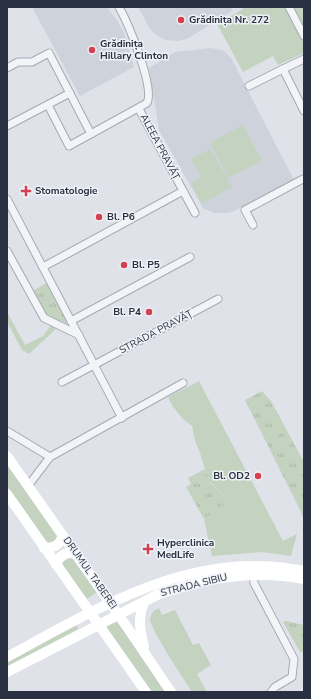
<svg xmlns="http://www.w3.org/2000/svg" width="311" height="699" viewBox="0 0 311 699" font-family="'Nunito Sans',sans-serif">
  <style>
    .built { fill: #cdd2db }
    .green { fill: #c4d3c0 }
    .park { fill: url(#park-tufts) }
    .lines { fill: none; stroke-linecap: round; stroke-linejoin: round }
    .street-casing { stroke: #a4aab3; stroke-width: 9 }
    .street { stroke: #f2f4f7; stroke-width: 7 }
    .secondary { stroke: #fff; stroke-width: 10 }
    .poi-dot { fill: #d14151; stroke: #eff2f6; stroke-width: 1.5 }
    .labels { text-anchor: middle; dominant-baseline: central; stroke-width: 3; stroke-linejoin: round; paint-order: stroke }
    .poi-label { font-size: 10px; font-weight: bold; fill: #283041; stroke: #eff2f6; text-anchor: start }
    .street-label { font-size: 10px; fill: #283041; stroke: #eff2f6 }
  </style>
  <defs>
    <pattern id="park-tufts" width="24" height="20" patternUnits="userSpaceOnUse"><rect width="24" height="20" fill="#c4d3c0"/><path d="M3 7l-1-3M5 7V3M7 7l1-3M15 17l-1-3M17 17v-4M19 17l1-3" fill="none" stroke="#a8b5a6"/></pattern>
  </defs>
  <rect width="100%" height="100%" fill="#dfe3e9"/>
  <!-- built -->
  <g class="built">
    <polygon points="32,7 107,7 117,20 124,33 134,67 80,96"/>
    <polygon points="138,7 231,7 232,11 187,39 177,41 166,40 156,35 150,29"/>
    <polygon points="210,48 223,50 231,58 294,180 234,211 228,213 214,213 203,208 159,130 149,68 175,52"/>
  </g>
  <!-- green -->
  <g class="green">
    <polygon points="242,7 304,7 304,53 278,65 273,56 243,72 217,24 243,9"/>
    <polygon points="243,125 262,161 228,178 210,143"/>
    <polygon points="210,149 232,187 213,198 191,159"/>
    <polygon points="201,178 212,198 202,204 191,183"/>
    <polygon points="7,312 25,345 43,336 51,325 57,328 29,354 22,350 7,322"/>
    <polygon points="199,381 283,541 297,534 291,556 262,552 212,556 204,519 229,501 209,481 199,450 195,441 192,426 183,419 173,407 168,397"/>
    <path d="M7,463L57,534C57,540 55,542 50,543L45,541L7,486Z"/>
    <polygon points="69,558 73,559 97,592 87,599 63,566 63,562"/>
    <path d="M159,608L162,615L175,610L193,645L199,643L211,665L197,674L207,692H192C185,681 150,629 150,619C151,613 154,610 159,608Z"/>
    <polygon points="117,621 167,692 152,692 104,627"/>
    <polygon points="76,624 78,629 7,667 7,661"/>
  </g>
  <!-- park -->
  <g class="park">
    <polygon points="46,283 68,324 44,314 31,292"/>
    <polygon points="262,391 271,401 304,462 304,518 245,400"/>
    <polygon points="205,469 210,483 230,501 204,519 186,487 191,484 188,478"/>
    <polygon points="286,621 304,625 304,652 300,652 283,622"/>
  </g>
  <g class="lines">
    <defs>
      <g id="street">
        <polyline points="289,7 304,36"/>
        <polyline points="304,59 283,69 304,111"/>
        <polyline points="7,68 18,62 32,62 49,53 91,134"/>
        <polyline points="249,86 283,69"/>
        <path d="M48,105L69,146L147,103C155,87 128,23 119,7"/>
        <polyline points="139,109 195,213"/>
        <polyline points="7,126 70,93"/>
        <polyline points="7,199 122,418"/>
        <polyline points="253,225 245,210 303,179"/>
        <polyline points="7,251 44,318 79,335"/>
        <polyline points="43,267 183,191"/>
        <polyline points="71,321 190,257"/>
        <polyline points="62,382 218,299"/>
        <polyline points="7,431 50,457"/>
        <polyline points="28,486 50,457 183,383"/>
        <polyline points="253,574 254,583 294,659 292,677 275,687 271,692"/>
      </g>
    </defs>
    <!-- street casing -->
    <use href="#street" class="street-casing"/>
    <!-- street -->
    <use href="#street" class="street"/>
    <!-- secondary -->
    <g class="secondary">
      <polyline points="7,456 129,630 171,692"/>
      <polyline points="7,494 146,692"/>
      <path d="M44,548C55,548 59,545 63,536"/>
      <path d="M56,565C59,555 65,553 75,552"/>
      <path d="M144,647C140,631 137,616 145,601"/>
      <path d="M7,657C100,607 194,548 304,571"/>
      <path d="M7,672L157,595C205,578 254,569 304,579"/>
    </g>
  </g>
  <!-- markers -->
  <g class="poi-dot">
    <circle cx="181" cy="20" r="4"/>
    <circle cx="92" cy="50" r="4"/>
    <path d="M24 185h4v4h4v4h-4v4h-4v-4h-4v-4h4z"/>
    <circle cx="99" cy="217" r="4"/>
    <circle cx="124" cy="265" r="4"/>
    <circle cx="149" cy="312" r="4"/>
    <circle cx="258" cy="476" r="4"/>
    <path d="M146 543h4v4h4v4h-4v4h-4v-4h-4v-4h4z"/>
  </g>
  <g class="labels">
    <!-- poi labels -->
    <g class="poi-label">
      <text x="189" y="20">Grădinița Nr. 272</text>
      <text x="100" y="44">Grădinița<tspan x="100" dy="12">Hillary Clinton</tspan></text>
      <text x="35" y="191">Stomatologie</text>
      <text x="107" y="217">Bl. P6</text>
      <text x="132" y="265">Bl. P5</text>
      <text x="141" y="312" text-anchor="end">Bl. P4</text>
      <text x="250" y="476" text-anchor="end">Bl. OD2</text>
      <text x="157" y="543">Hyperclinica<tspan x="157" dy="12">MedLife</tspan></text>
    </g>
    <!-- street labels -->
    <g class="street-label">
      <text transform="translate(160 147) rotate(62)">ALEEA PRAVĂȚ</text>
      <text transform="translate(156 332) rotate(-28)">STRADA PRAVĂȚ</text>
      <text transform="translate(90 573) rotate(55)">DRUMUL TABEREI</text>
      <text transform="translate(194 585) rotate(-14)">STRADA SIBIU</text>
    </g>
  </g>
  <!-- border -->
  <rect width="311" height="699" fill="none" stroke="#283041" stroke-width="16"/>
</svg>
